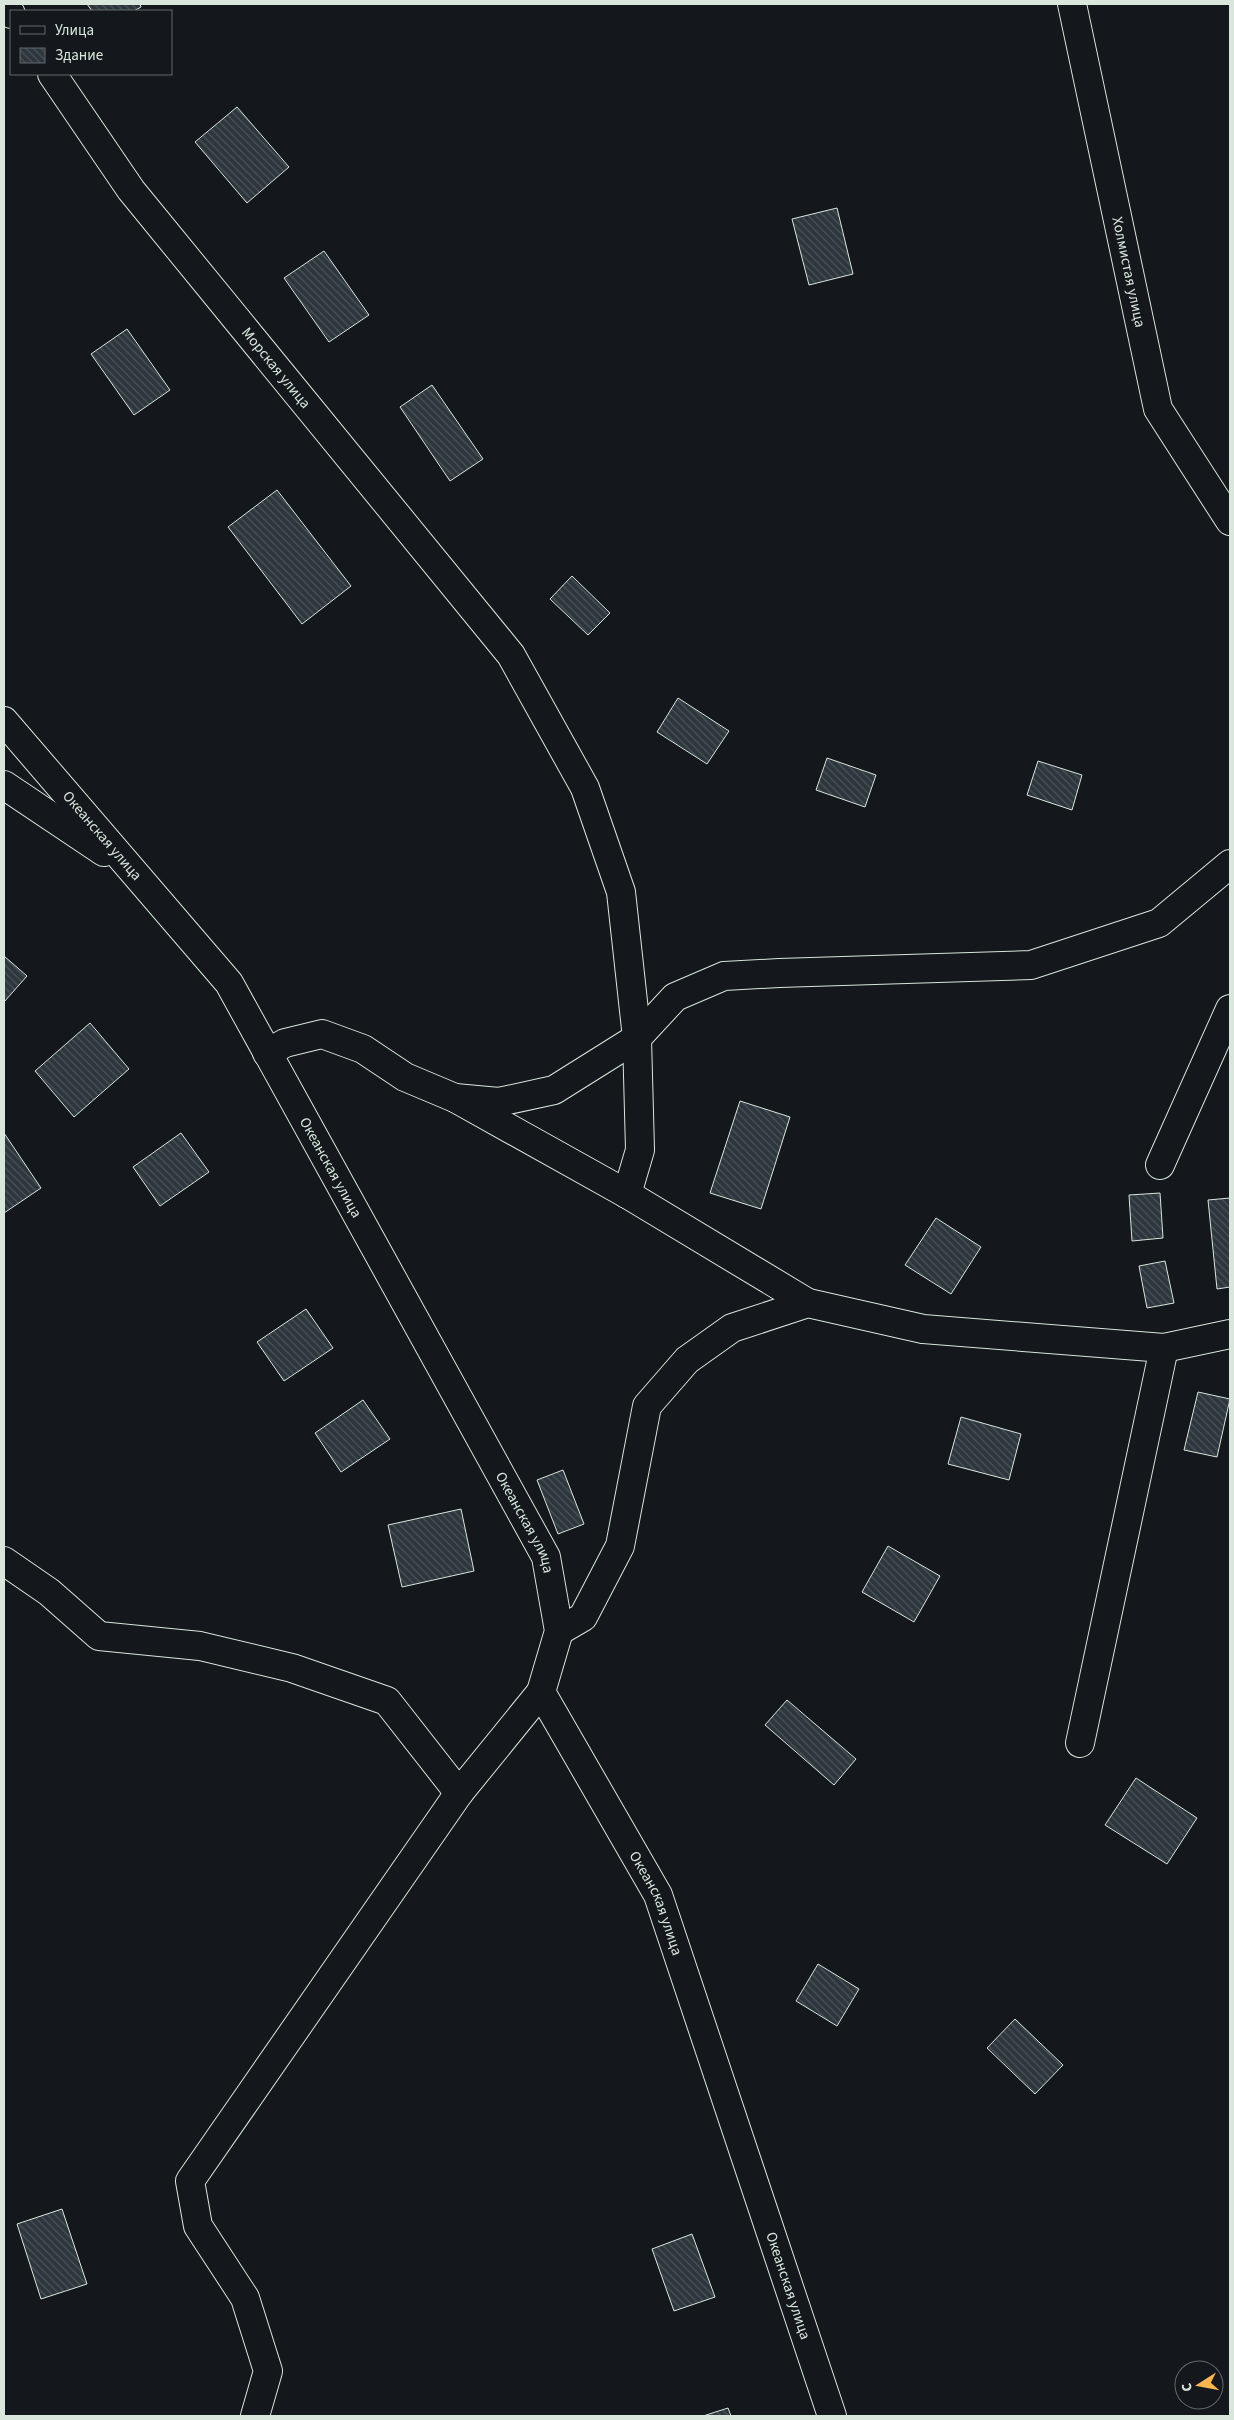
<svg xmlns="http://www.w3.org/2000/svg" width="1234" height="2420" viewBox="0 0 1234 2420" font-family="'Source Sans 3',sans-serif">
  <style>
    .building { fill: url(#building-back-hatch); stroke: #d8e6dc }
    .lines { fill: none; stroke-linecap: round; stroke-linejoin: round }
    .minor-casing { stroke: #d8e6dc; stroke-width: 30 }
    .minor { stroke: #14181c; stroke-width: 28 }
    .labels { text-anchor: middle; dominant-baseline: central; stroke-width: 4; stroke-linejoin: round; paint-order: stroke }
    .street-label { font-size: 15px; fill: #d8e6dc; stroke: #14181c }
  </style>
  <defs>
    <pattern id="building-back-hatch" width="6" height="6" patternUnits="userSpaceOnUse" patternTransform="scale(1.25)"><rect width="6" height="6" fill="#2c363c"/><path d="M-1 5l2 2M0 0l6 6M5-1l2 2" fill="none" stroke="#4a5358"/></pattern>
  </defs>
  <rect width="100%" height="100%" fill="#14181c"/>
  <!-- building -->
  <g class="building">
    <polygon points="87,4 140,4 141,7 134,11 92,11"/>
    <polygon points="237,107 289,167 247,203 195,142"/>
    <polygon points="837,208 853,274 809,285 792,219"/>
    <polygon points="324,251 369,315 329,342 284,278"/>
    <polygon points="127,329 170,390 134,415 91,354"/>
    <polygon points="432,385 483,459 450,481 400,407"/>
    <polygon points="277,490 351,586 302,624 228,527"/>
    <polygon points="572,576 610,613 588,635 550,599"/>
    <polygon points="678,698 729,731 707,764 657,732"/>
    <polygon points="827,758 876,775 865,807 816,790"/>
    <polygon points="1038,761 1082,775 1072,810 1027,795"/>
    <polygon points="4,956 27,976 4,1002"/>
    <polygon points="90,1023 129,1069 74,1117 35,1071"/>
    <polygon points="740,1101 790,1117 761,1209 710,1193"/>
    <polygon points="4,1133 41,1188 4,1213"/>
    <polygon points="181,1133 209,1172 160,1206 133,1167"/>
    <polygon points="1160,1193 1163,1238 1132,1241 1129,1195"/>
    <polygon points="1230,1198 1230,1287 1217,1289 1208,1200"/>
    <polygon points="936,1218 981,1247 951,1294 905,1265"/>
    <polygon points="1165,1261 1174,1303 1147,1308 1139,1266"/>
    <polygon points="306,1309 333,1348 284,1381 257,1342"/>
    <polygon points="1198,1392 1230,1399 1217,1457 1184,1450"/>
    <polygon points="363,1400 390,1439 341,1472 315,1433"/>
    <polygon points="961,1417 1021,1434 1009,1480 948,1464"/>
    <polygon points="563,1470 584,1524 558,1534 537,1480"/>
    <polygon points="461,1509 474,1571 402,1587 388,1525"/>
    <polygon points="888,1546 940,1576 914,1622 862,1592"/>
    <polygon points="787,1700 856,1759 834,1785 765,1725"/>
    <polygon points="1136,1778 1197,1818 1167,1864 1105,1825"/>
    <polygon points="818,1964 859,1989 837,2026 796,2001"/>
    <polygon points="1015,2019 1063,2065 1035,2094 987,2048"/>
    <polygon points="62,2209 87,2284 41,2299 17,2224"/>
    <polygon points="692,2234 715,2297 674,2311 652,2249"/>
    <polygon points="728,2408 731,2416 703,2416"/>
  </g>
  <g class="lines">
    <defs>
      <g id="minor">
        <polyline points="5,4 11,14"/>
        <path id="s1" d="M1072,4L1158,409L1230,521"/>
        <path id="s2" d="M52,74L131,190L511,655L585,788L621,892L637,1038L640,1150L627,1194"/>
        <path id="s3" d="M4,721L229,983L546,1557L559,1631L541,1692L658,1895L832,2416"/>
        <polyline points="4,785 104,852"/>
        <polyline points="267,1053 285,1043 322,1034 363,1049 405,1077 455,1098 627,1194 808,1303"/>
        <polyline points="455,1098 499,1102 554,1090 637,1038 675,997 724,976 779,973 1031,965 1159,923 1230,864"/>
        <polyline points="1160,1165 1230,1009"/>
        <polyline points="4,1561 49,1592 99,1636 200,1646 292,1668 387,1701 459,1793"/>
        <polyline points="559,1631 583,1617 620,1546 647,1406 687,1360 732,1328 808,1303 923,1329 1164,1348 1230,1334"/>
        <polyline points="1080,1743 1164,1348"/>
        <polyline points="255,2416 268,2371 245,2298 198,2226 190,2181 459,1793 541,1692"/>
      </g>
    </defs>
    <!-- minor casing -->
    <use href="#minor" class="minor-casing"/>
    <!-- minor -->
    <use href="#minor" class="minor"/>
  </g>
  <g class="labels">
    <!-- street labels -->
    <g class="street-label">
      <text stroke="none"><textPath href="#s1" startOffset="274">Холмистая улица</textPath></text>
      <text stroke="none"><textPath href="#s2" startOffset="370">Морская улица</textPath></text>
      <text stroke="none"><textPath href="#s3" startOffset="151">Океанская улица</textPath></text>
      <text stroke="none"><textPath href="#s3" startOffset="556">Океанская улица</textPath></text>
      <text stroke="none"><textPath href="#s3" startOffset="961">Океанская улица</textPath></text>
      <text stroke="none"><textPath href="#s3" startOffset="1381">Океанская улица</textPath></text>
      <text stroke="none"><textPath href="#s3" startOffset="1786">Океанская улица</textPath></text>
    </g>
  </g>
  <!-- border -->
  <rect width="1234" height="2420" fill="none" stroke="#d8e6dc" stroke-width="10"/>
  <!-- legend -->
  <rect x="10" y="10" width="162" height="65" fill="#14181c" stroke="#626a69"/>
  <rect x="20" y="26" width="25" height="8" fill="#14181c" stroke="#626a69"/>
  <text x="55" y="35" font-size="15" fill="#d8e6dc">Улица</text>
  <rect x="20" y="48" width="25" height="15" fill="url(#building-back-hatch)" stroke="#626a69"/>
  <text x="55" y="60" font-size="15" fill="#d8e6dc">Здание</text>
  <!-- north arrow -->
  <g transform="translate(1199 2385) rotate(259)"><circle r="24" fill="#14181c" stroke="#626a69"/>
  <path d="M0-4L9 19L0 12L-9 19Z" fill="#ffb74d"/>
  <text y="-8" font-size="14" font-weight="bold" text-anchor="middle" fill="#d8e6dc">С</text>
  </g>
</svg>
